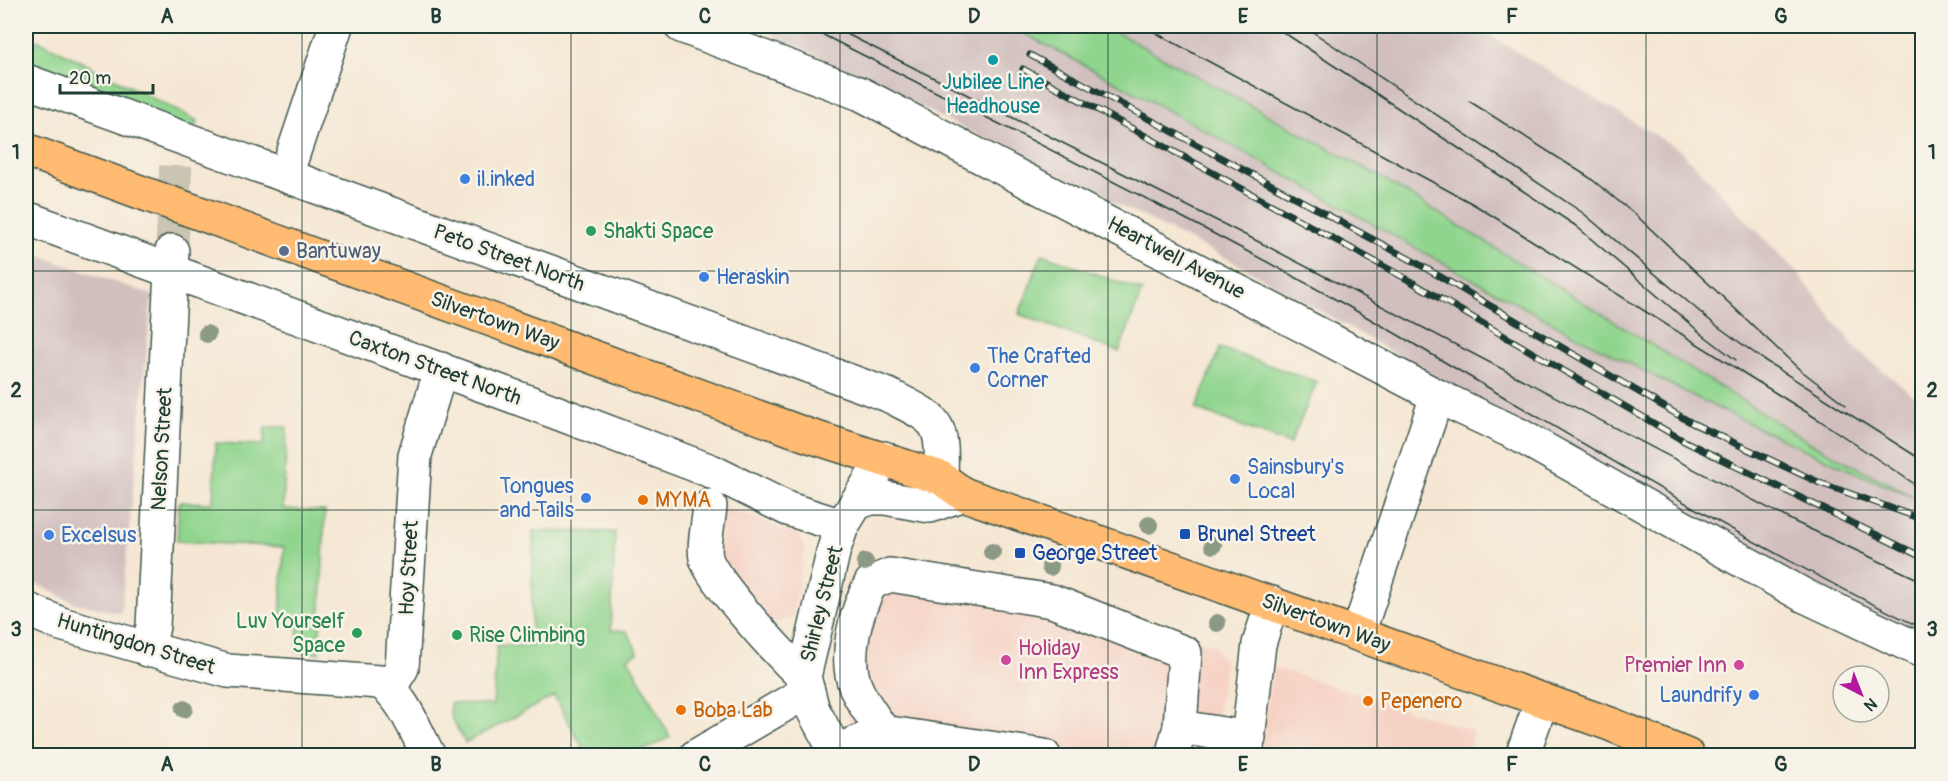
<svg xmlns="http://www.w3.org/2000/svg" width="1948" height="781" viewBox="0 0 1948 781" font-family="Pangolin,sans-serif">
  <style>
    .built { fill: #f6d2c4 }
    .industrial { fill: #d1bfbe }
    .green { fill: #90d58e; stroke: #588961; stroke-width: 1.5 }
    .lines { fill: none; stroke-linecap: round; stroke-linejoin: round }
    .minor-tunnel { stroke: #cac5b3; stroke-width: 33; stroke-dasharray: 33 16; stroke-linecap: butt }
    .minor-casing { stroke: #3f564c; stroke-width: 36 }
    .major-casing { stroke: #3f564c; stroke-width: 36 }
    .minor { stroke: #fff; stroke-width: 33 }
    .major { stroke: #ffbb71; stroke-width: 33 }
    .tram { stroke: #1f3d34; stroke-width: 1.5 }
    .rail-casing { stroke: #1f3d34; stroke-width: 7 }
    .rail { stroke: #f7f3e8; stroke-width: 4.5; stroke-dasharray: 14; stroke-linecap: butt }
    .major-bridge-casing { stroke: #3f564c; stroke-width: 36; stroke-linecap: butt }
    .major-bridge { stroke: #ffbb71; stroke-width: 33 }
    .tree { fill: #8c9a85 }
    .grid { fill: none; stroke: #1f3d34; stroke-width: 1.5; stroke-opacity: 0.55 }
    .culture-dot { fill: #0f9aa8; stroke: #f7f3e8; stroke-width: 2 }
    .shop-dot { fill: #3f7fe0; stroke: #f7f3e8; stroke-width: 2 }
    .leisure-dot { fill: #2e9e5b; stroke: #f7f3e8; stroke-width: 2 }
    .service-dot { fill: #5c6f8a; stroke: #f7f3e8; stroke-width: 2 }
    .food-dot { fill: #e8710a; stroke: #f7f3e8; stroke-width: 2 }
    .transit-dot { fill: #1a4fb4; stroke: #f7f3e8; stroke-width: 2 }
    .hotel-dot { fill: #d1479c; stroke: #f7f3e8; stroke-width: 2 }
    .labels { text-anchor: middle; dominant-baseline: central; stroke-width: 5; stroke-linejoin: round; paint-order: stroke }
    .culture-label { font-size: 21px; fill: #0d838f; stroke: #f7f3e8 }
    .shop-label { font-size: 21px; fill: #366cbe; stroke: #f7f3e8; text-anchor: start }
    .leisure-label { font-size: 21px; fill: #27864d; stroke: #f7f3e8; text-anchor: start }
    .service-label { font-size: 21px; fill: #4e5e75; stroke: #f7f3e8; text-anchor: start }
    .street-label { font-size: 21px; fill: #1f3d34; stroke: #f7f3e8 }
    .food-label { font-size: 21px; fill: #c56008; stroke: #f7f3e8; text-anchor: start }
    .transit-label { font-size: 21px; fill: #164399; stroke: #f7f3e8; text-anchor: start }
    .hotel-label { font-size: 21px; fill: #b23c85; stroke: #f7f3e8; text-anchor: start }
    .neatline { fill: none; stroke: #1f3d34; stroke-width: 2 }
    .grid-label { font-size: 20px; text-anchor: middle; font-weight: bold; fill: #1f3d34 }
  </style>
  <rect width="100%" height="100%" fill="#f7f3e8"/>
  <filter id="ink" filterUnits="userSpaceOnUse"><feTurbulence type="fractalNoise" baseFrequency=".0167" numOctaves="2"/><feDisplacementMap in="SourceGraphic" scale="12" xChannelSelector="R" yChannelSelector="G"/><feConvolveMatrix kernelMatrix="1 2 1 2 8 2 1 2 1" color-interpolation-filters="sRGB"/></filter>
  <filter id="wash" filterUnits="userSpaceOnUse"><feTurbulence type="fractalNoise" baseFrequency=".008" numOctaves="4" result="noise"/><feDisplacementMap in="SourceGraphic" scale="24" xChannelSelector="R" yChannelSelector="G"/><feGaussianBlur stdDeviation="1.35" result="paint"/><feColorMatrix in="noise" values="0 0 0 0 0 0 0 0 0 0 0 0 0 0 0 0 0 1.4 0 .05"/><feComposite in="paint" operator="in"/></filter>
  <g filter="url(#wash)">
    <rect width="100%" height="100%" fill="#f5e7d3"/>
    <!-- built -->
    <g class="built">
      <polygon points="721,506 798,535 805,548 793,615 789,620 773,622 768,618 720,556"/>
      <polygon points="891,554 1042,582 1214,645 1225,665 1211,756 865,755 833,678 834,670 848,578"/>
      <polygon points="1273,667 1473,731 1470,755 1259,756"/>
    </g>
    <!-- industrial -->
    <g class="industrial">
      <polygon points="757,26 1474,26 1680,150 1800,276 1857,350 1922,402 1922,644 1785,577 1240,265"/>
      <polygon points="26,251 152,295 121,613 75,603 26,579"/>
    </g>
    <!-- green -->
    <g class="green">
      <path d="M1009,26H1105L1377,175L1809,442L1922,501C1604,370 1314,182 1009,26Z"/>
      <polygon points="38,40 198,121 192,131 26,69 26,51 28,52"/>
      <polygon points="1042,254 1142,291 1119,352 1019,314"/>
      <polygon points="1220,348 1317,382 1290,444 1196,409"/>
      <polygon points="265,427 287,427 283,509 325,511 319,653 297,652 298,621 280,620 284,547 177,541 179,502 213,503 216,443 264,445"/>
      <polygon points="533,531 615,532 611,630 627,631 638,653 628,658 670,737 635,755 587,755 554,696 465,743 450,714 450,703 493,705 497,645 531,646"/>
    </g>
  </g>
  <g filter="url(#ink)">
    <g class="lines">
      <!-- minor-tunnel -->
      <polyline class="minor-tunnel" points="172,248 176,161"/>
      <defs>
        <g id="minor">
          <polyline points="681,26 861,94 1437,396 1517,434 1803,595 1922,651"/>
          <path d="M26,81L888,395C939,421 943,419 941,478"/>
          <polyline points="286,175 336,26"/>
          <polyline points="26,218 534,404 711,471 788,509 842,526"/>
          <polyline points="856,503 871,498 885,498 930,506 963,494"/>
          <path d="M710,506C709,520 703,546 706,558C711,580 785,660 804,677"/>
          <path d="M26,609L61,624L228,671L380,682C404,697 415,731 429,756"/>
          <polyline points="1358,634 1437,396"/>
          <polyline points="148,650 153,626 172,251"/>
          <polyline points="390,687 402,668 415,455 441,369"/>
          <path d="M883,732C875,718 862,703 856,688C843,657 856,611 871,583L890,575L1052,601L1185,653L1180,727"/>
          <polyline points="836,751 883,732 1044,756"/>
          <polyline points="696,756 808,691"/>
          <polyline points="838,756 813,710 804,677 834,549 842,526 884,458"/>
          <polyline points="1172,756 1180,727 1249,738"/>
          <polyline points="1246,756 1259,644 1272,603"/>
          <polyline points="1522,756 1542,700"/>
        </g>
        <g id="major">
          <polyline points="26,150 159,199"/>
          <polyline points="188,209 807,435 941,478 963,494 1610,724 1688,756"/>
        </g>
      </defs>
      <!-- minor casing -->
      <use href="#minor" class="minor-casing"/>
      <!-- major casing -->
      <use href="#major" class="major-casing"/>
      <!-- minor -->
      <use href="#minor" class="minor"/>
      <!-- major -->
      <use href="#major" class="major"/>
      <!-- tram -->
      <g class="tram">
        <path d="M806,26C985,118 1168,206 1344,304C1537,413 1722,533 1922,628"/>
        <polyline points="831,26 1259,242 1797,523 1922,581"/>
        <polyline points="1143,26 1475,205 1819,420 1922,489"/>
        <polyline points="1274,26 1576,226 1703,335 1736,360"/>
        <polyline points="1304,26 1583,213 1713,323 1764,360 1922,460"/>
        <polyline points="1469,101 1590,178 1638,217 1799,369 1846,405"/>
      </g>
      <defs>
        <g id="rail">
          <polyline points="1030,55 1415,262 1692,423 1820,483 1922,519"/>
          <polyline points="1023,69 1405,278 1684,441 1922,557"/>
        </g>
      </defs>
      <!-- rail casing -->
      <use href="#rail" class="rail-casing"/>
      <!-- rail -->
      <use href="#rail" class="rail"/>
      <defs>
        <polyline id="major-bridge" points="159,199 188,209"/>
      </defs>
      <!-- major-bridge casing -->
      <use href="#major-bridge" class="major-bridge-casing"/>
      <!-- major-bridge -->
      <use href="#major-bridge" class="major-bridge"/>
    </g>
    <!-- trees -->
    <g class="tree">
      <circle cx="207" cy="334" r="9"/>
      <circle cx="1149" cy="525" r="9"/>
      <circle cx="1213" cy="545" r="9"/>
      <circle cx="992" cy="552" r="9"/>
      <circle cx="865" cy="562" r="9"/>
      <circle cx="1050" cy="567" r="9"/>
      <circle cx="1217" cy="623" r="9"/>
      <circle cx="184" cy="709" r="9"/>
    </g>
  </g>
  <!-- grid -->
  <path class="grid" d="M302,26V756M571,26V756M840,26V756M1108,26V756M1377,26V756M1646,26V756M26,271H1922M26,510H1922"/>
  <!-- markers -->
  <circle class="culture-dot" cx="993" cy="60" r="6"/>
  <g class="shop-dot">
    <circle cx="465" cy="179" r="6"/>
    <circle cx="704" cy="277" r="6"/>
    <circle cx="975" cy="368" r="6"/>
    <circle cx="1235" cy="479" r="6"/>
    <circle cx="586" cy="498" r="6"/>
    <circle cx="49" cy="535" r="6"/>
    <circle cx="1754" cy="695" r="6"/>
  </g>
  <g class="leisure-dot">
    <circle cx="591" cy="231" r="6"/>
    <circle cx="357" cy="633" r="6"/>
    <circle cx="457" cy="635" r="6"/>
  </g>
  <circle class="service-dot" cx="284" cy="251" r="6"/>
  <g class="food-dot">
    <circle cx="643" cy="500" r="6"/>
    <circle cx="1368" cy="701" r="6"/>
    <circle cx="681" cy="710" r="6"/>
  </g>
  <g class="transit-dot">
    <rect x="1179" y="528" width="12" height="12" rx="3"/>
    <rect x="1014" y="547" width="12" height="12" rx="3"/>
  </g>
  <g class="hotel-dot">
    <circle cx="1006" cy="660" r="6"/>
    <circle cx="1739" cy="665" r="6"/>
  </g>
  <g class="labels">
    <!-- culture labels -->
    <g class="culture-label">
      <text x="993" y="82">Jubilee Line<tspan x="993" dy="24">Headhouse</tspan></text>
    </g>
    <!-- shop labels -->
    <g class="shop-label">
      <text x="477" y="179">il.inked</text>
      <text x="716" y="277">Heraskin</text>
      <text x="987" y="356">The Crafted<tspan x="987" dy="24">Corner</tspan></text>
      <text x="1247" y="467">Sainsbury's<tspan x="1247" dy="24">Local</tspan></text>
      <text x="574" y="486" text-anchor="end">Tongues<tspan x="574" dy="24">and Tails</tspan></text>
      <text x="61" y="535">Excelsus</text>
      <text x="1742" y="695" text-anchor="end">Laundrify</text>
    </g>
    <!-- leisure labels -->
    <g class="leisure-label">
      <text x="603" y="231">Shakti Space</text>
      <text x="345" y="621" text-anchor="end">Luv Yourself<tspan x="345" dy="24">Space</tspan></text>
      <text x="469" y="635">Rise Climbing</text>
    </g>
    <!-- service labels -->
    <g class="service-label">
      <text x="296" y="251">Bantuway</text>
    </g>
    <!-- street labels -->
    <g class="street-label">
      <text transform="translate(509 258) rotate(20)">Peto Street North</text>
      <text transform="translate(1176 258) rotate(28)">Heartwell Avenue</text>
      <text transform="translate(495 321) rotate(20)">Silvertown Way</text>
      <text transform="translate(435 368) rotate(20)">Caxton Street North</text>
      <text transform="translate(162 449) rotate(-87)">Nelson Street</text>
      <text transform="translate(409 568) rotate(-87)">Hoy Street</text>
      <text transform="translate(822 604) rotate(-76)">Shirley Street</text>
      <text transform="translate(1326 623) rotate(20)">Silvertown Way</text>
      <text transform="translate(136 644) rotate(17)">Huntingdon Street</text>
    </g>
    <!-- food labels -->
    <g class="food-label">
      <text x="655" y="500">MYMA</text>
      <text x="1380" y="701">Pepenero</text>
      <text x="693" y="710">Boba Lab</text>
    </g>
    <!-- transit labels -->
    <g class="transit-label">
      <text x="1197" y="534">Brunel Street</text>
      <text x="1032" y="553">George Street</text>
    </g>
    <!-- hotel labels -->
    <g class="hotel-label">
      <text x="1018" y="648">Holiday<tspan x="1018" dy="24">Inn Express</tspan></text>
      <text x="1727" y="665" text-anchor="end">Premier Inn</text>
    </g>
  </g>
  <!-- margin -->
  <rect width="1948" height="781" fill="none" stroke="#f7f3e8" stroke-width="66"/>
  <!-- north arrow -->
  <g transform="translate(1861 694) rotate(138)"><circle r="28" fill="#f7f3e8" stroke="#a1aaa0" stroke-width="1.5"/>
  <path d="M0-4.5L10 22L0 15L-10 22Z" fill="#b5179e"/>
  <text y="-9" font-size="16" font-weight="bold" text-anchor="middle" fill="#1f3d34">N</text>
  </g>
  <!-- scale -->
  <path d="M60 84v9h93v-9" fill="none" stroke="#1f3d34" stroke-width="3"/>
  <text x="69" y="84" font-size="18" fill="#1f3d34" stroke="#f7f3e8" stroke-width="4.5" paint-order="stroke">20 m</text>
  <rect x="33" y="33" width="1882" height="715" class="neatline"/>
  <g class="grid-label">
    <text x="167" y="23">A</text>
    <text x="436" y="23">B</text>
    <text x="705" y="23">C</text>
    <text x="974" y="23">D</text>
    <text x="1243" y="23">E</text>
    <text x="1512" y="23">F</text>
    <text x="1781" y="23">G</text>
    <text x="16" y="159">1</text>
    <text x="1932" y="159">1</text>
    <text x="16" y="397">2</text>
    <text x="1932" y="397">2</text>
    <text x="16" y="636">3</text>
    <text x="1932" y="636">3</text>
    <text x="167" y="771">A</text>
    <text x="436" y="771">B</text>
    <text x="705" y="771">C</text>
    <text x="974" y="771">D</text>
    <text x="1243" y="771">E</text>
    <text x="1512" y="771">F</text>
    <text x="1781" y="771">G</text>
  </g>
</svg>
